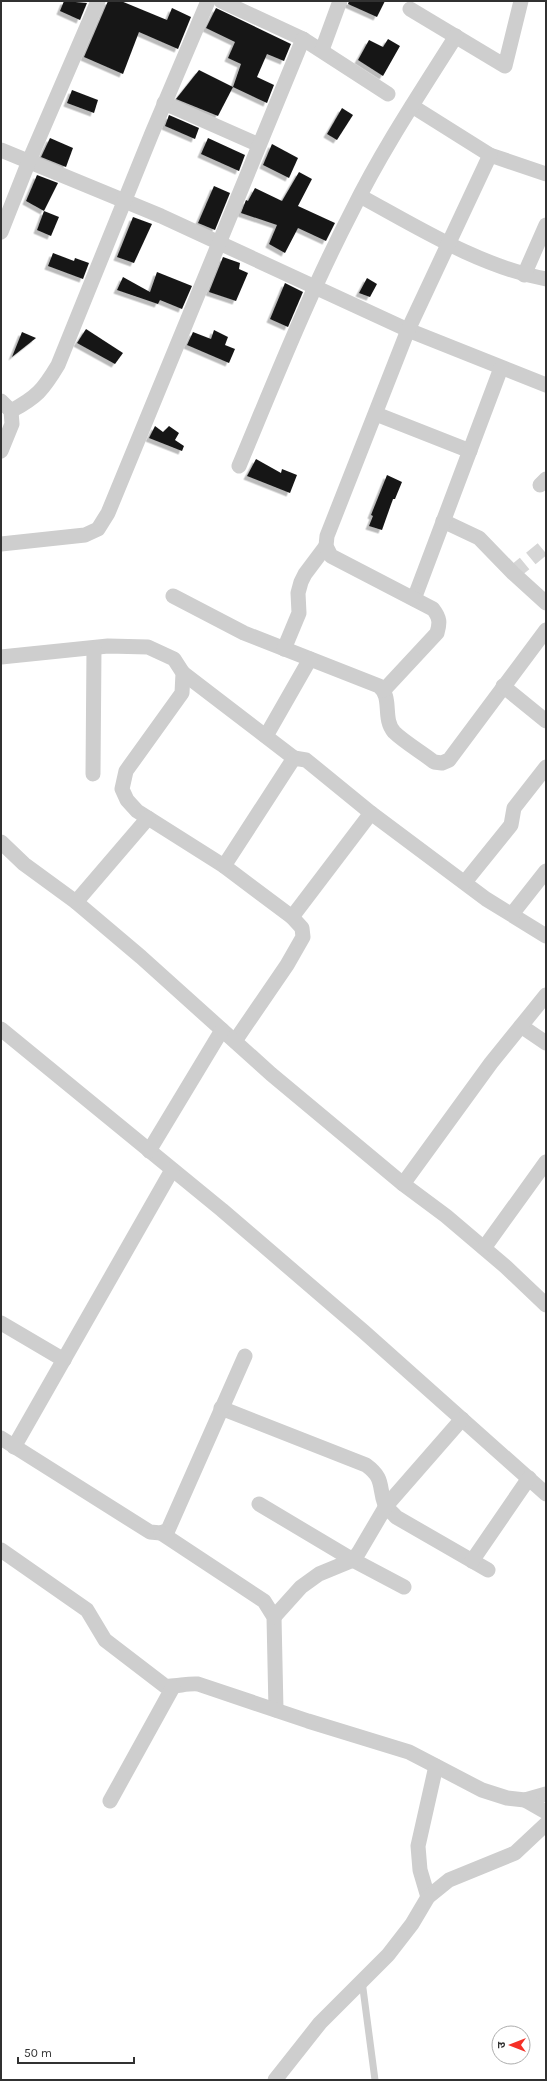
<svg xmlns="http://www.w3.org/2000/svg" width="547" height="2081" viewBox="0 0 547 2081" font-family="Karla,'Noto Sans Devanagari',sans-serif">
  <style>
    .building { fill: #181818; filter: url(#shadow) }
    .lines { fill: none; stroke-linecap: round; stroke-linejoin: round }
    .minor-tunnel { stroke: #d6d6d6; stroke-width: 15; stroke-dasharray: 15 8; stroke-linecap: butt }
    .service { stroke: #cecece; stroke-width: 7 }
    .minor { stroke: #cecece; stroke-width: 15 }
  </style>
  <defs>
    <filter id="shadow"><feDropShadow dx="-3.5" dy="3.5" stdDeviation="0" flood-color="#0004"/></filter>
  </defs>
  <rect width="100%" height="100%" fill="#fff"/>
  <!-- building -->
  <g class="building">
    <polygon points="64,1 87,3 80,20 60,11"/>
    <polygon points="108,1 121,1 167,20 172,8 191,17 178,49 139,32 123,74 84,57"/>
    <polygon points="349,1 385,1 377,17 348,4"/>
    <polygon points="216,8 291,44 284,61 267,54 257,77 274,85 267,103 233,87 241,64 228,58 235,42 206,28"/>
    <polygon points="388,39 400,46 383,76 358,60 369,40 383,47"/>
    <polygon points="199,70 233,87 218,116 176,99"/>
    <polygon points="72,90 98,100 94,113 67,103"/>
    <polygon points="342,108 353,115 337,140 327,134"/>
    <polygon points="169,115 199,128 195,139 165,126"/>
    <polygon points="50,138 73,148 66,167 41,157"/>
    <polygon points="208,138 245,155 239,171 201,154"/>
    <polygon points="272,144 298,158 289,178 263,165"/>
    <polygon points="299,172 312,179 298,206 335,223 326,241 298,228 285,253 269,244 277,225 241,213 246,200 248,201 255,188 282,201"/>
    <polygon points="37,175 58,183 44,211 26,201"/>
    <polygon points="214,186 230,193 215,230 198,223"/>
    <polygon points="44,211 59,217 51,236 37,230"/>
    <polygon points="133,217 152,224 134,263 117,257"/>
    <polygon points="53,253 74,261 75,258 89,263 83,279 48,266"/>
    <polygon points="223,257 240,263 239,269 248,273 236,301 209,292"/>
    <polygon points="157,272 192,286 182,309 160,300 158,304 117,290 123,277 150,292"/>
    <polygon points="367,278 377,284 370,297 359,293"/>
    <polygon points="285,283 303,292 288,327 270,319"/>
    <polygon points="86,329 123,353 115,364 77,343"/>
    <polygon points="214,330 228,337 225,345 235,349 229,363 187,345 193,332 211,339"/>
    <polygon points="22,332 36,338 12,357"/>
    <polygon points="155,426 163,432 169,426 179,433 175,440 184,446 182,451 149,438"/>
    <polygon points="256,459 281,473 282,469 297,475 290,493 247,476"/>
    <polygon points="387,475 402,482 395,499 393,499 382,530 369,526 373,516 371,515"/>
  </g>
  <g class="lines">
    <!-- minor-tunnel -->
    <polyline class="minor-tunnel" points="513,573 546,546"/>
    <!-- service -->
    <polyline class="service" points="362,1981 375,2080"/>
    <!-- minor -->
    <g class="minor">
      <polyline points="221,1 303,39 388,94"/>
      <polyline points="410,9 505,66 521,1"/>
      <polyline points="322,50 340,1"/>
      <polyline points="164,103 259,145"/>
      <polyline points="412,106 490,155 546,174"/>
      <polyline points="1,150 161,216 408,330 546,385"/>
      <path d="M360,196C419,228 479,266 546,279"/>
      <polyline points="1,232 29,161 98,1"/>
      <polyline points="524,275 546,225"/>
      <polyline points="1,401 11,411 12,424 1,451"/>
      <path d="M11,411C37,397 43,390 58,365L152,133L208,1"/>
      <polyline points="376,414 470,451"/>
      <path d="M239,466C275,380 309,294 352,211C382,150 420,93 456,36"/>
      <polyline points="540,485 546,479"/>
      <polyline points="443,521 479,538 513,573 546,603"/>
      <polyline points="1,544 85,535 98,529 108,513 303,39"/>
      <path d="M173,596L244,633L379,686C393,698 382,718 394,732C404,742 423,753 434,762L442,763L449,760L546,630"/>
      <polyline points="414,599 501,368"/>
      <polyline points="284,649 299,613 298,593 301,582 305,574 326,546"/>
      <polyline points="1,657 108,646 148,647 174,659 183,673 182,693 126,771 122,789 127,800 137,811 224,866 292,917 302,928 303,937 287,965 235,1041"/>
      <polyline points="183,673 294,758"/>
      <polyline points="503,686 546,721"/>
      <path d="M384,690L437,633C440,623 440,618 433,609L331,556L326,546L327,536L408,330L490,155"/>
      <polyline points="266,736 310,659"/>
      <polyline points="93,774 94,648"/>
      <polyline points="1,842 24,864 76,902 141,957 271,1074 403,1184 446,1216 506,1267 546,1305"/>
      <polyline points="224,866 294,758 306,760 371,813 486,899 546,936"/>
      <polyline points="465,882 511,825 514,808 546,767"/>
      <polyline points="76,902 148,818"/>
      <polyline points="512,914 546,871"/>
      <polyline points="292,917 371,813"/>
      <polyline points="521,1026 546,1043"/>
      <polyline points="1,1029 222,1210 363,1331 546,1494"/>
      <polyline points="149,1151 222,1030"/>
      <polyline points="403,1184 491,1063 546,995"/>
      <polyline points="484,1248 546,1162"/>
      <polyline points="1,1323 64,1360"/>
      <path d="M221,1408L366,1465C385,1479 378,1486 385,1505C387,1509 393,1513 396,1517L488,1570"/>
      <polyline points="1,1438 150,1532 161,1533 168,1530 245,1356"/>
      <polyline points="14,1447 172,1170"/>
      <polyline points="259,1504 353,1560 404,1587"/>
      <polyline points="161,1533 264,1601 274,1617 276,1710"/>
      <path d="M1,1550L87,1610L105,1640L165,1686C176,1687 187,1683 198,1684L308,1721L409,1752L482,1790L507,1798L525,1800L546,1794"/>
      <polyline points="472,1561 529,1478"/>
      <polyline points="274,1617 301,1587 319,1574 353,1560 359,1552 386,1506 462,1419"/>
      <polyline points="525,1800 546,1812"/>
      <polyline points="110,1801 173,1687"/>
      <polyline points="428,1897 420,1870 418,1846 436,1766"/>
      <polyline points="275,2080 320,2023 388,1955 412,1924 428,1897 449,1880 515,1853 546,1824"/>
    </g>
  </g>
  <!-- border -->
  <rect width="547" height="2081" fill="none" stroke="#313131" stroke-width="4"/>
  <!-- north arrow -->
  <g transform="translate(511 2045) rotate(270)"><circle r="19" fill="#ffffff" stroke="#adadad"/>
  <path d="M0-3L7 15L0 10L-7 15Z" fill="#f53027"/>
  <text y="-6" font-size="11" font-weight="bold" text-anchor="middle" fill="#313131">उ</text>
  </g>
  <!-- scale -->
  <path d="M18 2057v6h116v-6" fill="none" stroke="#313131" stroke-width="2"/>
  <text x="24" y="2057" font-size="12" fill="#313131" stroke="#ffffff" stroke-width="3" paint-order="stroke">50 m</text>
</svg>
